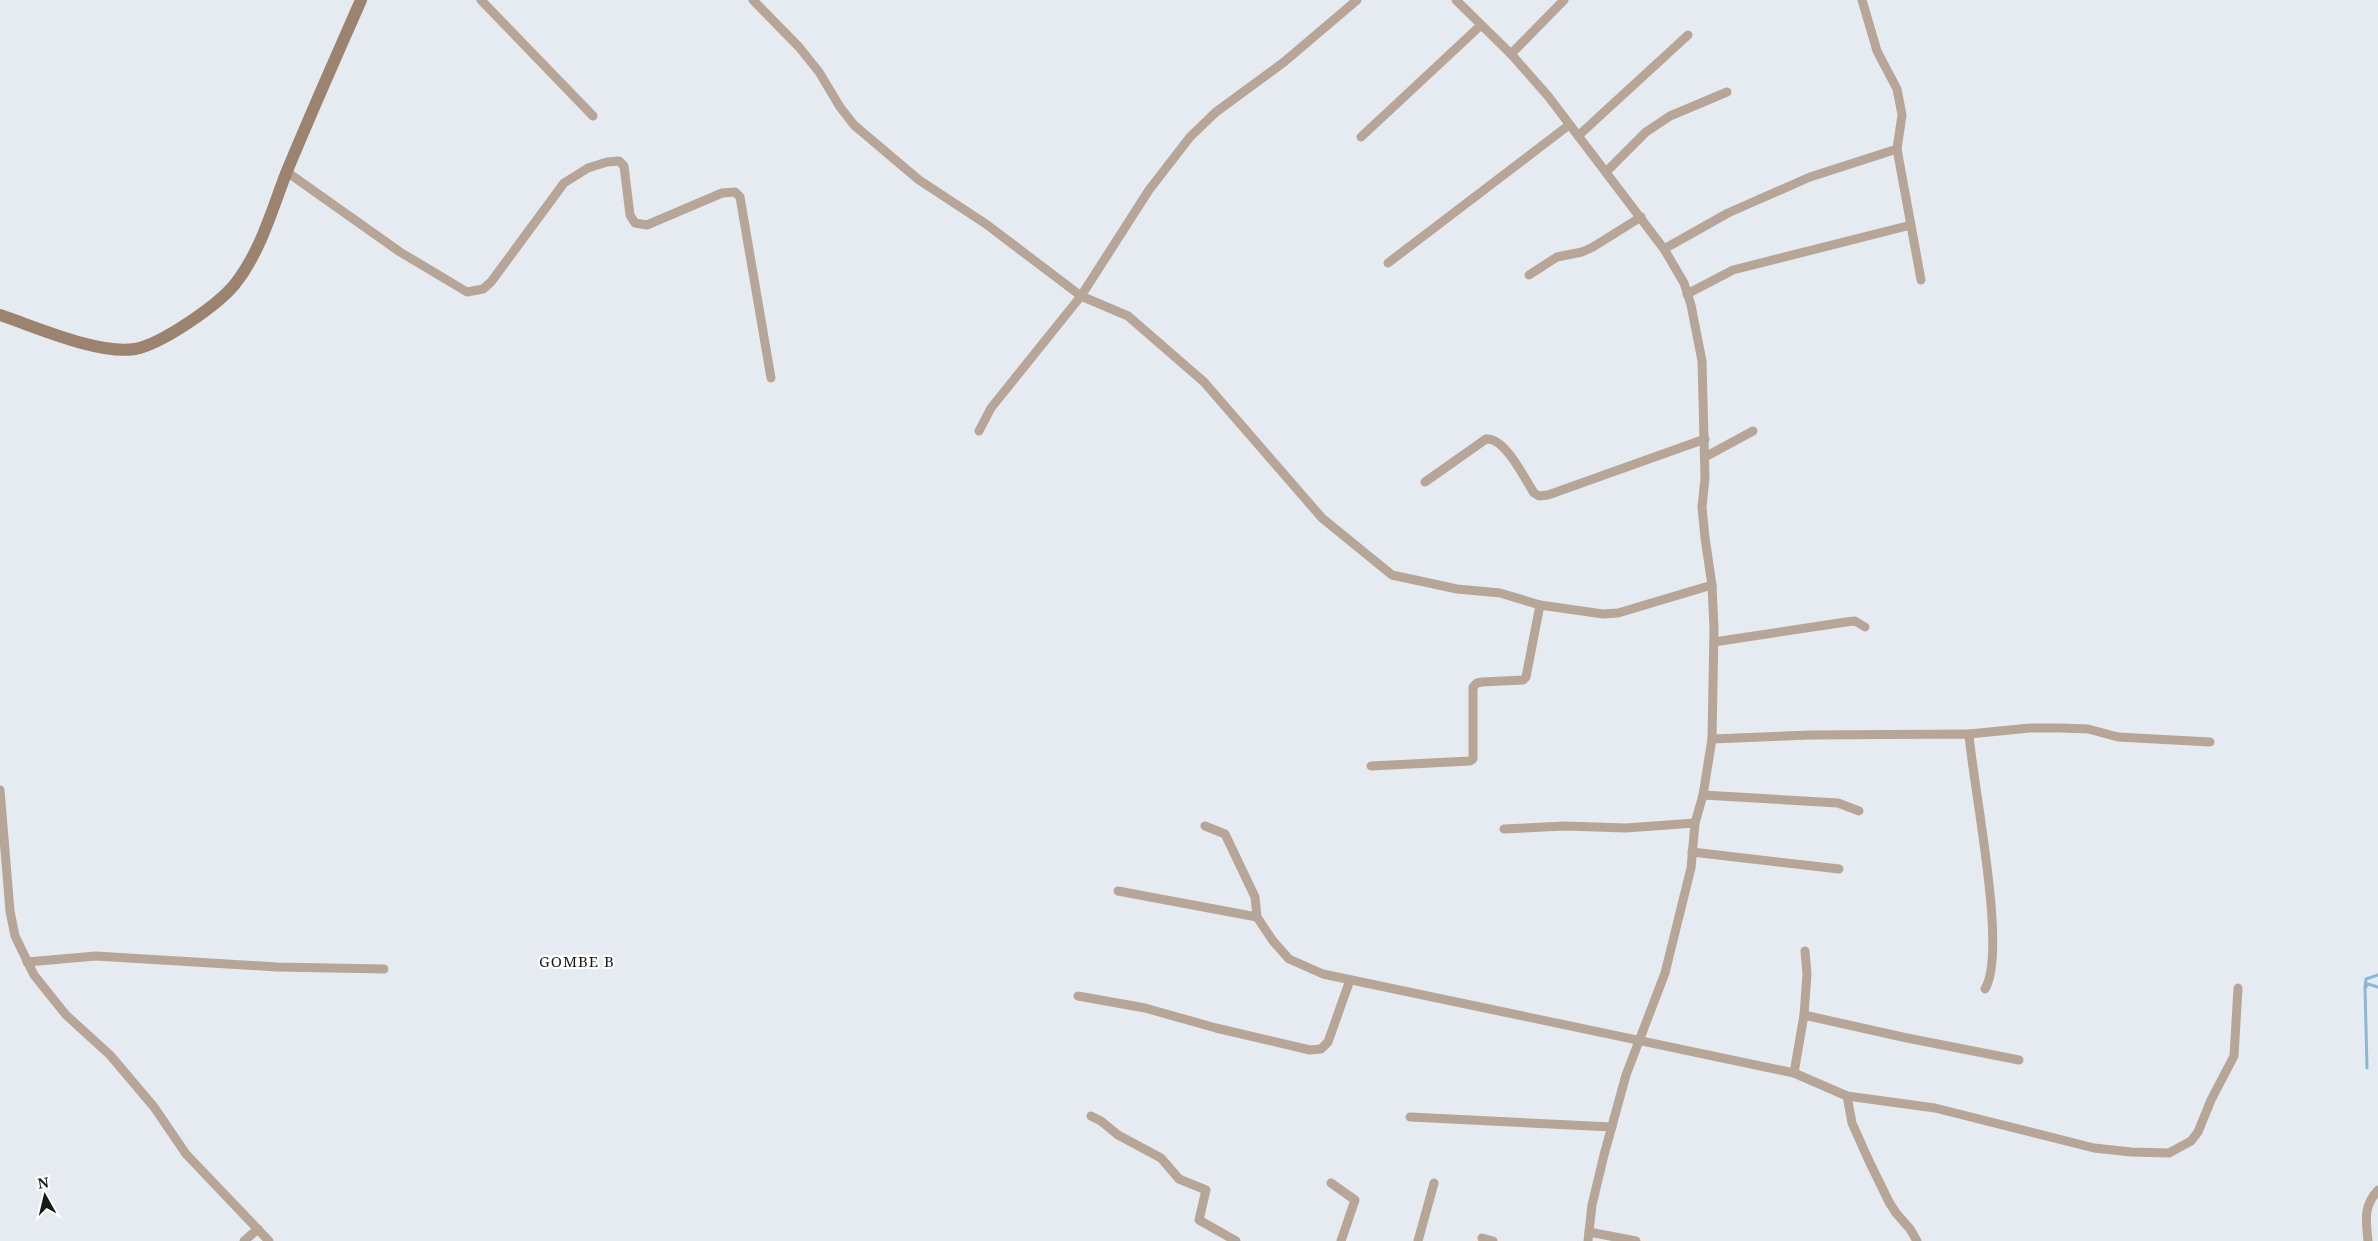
<svg xmlns="http://www.w3.org/2000/svg" width="2378" height="1241" viewBox="0 0 2378 1241" font-family="'Noto Serif',serif">
  <style>
    .lines { fill: none; stroke-linecap: round; stroke-linejoin: round }
    .stream { stroke: #8bb8d5; stroke-width: 3 }
    .street { stroke: #b7a597; stroke-width: 9 }
    .secondary { stroke: #9c836f; stroke-width: 12 }
    .labels { text-anchor: middle; dominant-baseline: central; stroke-width: 4.5; stroke-linejoin: round; paint-order: stroke }
    .quarter-label { font-size: 15px; letter-spacing: 1px; fill: #18191c; stroke: #fff }
  </style>
  <rect width="100%" height="100%" fill="#e6ebf2"/>
  <g class="lines">
    <!-- stream -->
    <g class="stream">
      <polyline points="2365,987 2366,979 2378,975"/>
      <polyline points="2367,1068 2365,988 2368,984 2378,987"/>
    </g>
    <!-- street -->
    <g class="street">
      <polyline points="481,0 593,116"/>
      <polyline points="753,0 799,47 819,72 840,107 854,125 919,180 986,224 1081,296 1128,316 1204,382 1322,518 1392,575 1457,589 1500,593 1540,605 1603,614 1618,613 1712,585"/>
      <polyline points="1456,0 1511,54 1548,96 1664,249 1684,283 1691,305 1702,361 1705,478 1702,507 1705,538 1712,585 1714,629 1712,739 1703,795 1695,823 1691,868 1665,973 1626,1075 1604,1155 1592,1205 1588,1241"/>
      <polyline points="1862,0 1877,51 1897,89 1902,115 1897,149 1921,280"/>
      <polyline points="1511,54 1564,0"/>
      <polyline points="1578,136 1688,35"/>
      <polyline points="1361,137 1480,26"/>
      <polyline points="1607,171 1646,132 1670,116 1727,92"/>
      <polyline points="287,172 400,252 467,292 483,289 491,282 564,183 588,168 607,162 619,161 624,166 630,215 635,223 647,225 722,193 735,192 740,197 771,378"/>
      <polyline points="1664,249 1728,213 1810,177 1897,149"/>
      <polyline points="1388,263 1569,125"/>
      <polyline points="1529,275 1557,257 1582,252 1593,247 1641,217"/>
      <polyline points="1687,294 1733,270 1911,225"/>
      <polyline points="979,431 991,408 1081,296 1149,190 1190,137 1216,112 1284,62 1357,0"/>
      <polyline points="1705,457 1753,431"/>
      <path d="M1425,482L1486,439C1505,437 1524,478 1534,493L1539,496L1548,495L1705,439"/>
      <polyline points="1714,642 1846,622 1855,621 1865,627"/>
      <polyline points="1969,734 2030,728 2059,728 2088,729 2118,737 2210,742"/>
      <path d="M1712,739L1811,735L1969,734C1973,787 2008,951 1985,989"/>
      <polyline points="1371,766 1470,761 1473,759 1473,687 1477,683 1482,682 1523,680 1526,677 1540,605"/>
      <polyline points="0,790 10,911 15,936 34,975 66,1015 110,1055 154,1107 186,1154 269,1241"/>
      <polyline points="1703,795 1838,803 1859,811"/>
      <polyline points="1205,826 1225,834 1255,897 1257,917 1273,941 1289,959 1323,974 1794,1073 1847,1096 1935,1108 2094,1148 2131,1152 2169,1153 2191,1141 2198,1132 2211,1100 2234,1056 2238,988"/>
      <polyline points="1504,829 1565,826 1626,828 1695,823"/>
      <polyline points="1692,852 1839,869"/>
      <polyline points="1118,891 1257,917"/>
      <polyline points="27,962 96,956 277,967 384,969"/>
      <polyline points="1078,996 1145,1008 1216,1028 1310,1050 1321,1049 1328,1042 1350,980"/>
      <polyline points="1804,1015 1807,974 1805,951"/>
      <polyline points="1794,1073 1804,1015 1907,1038 2019,1060"/>
      <polyline points="1847,1096 1852,1123 1869,1161 1889,1202 1896,1213 1910,1229 1917,1241"/>
      <polyline points="1091,1116 1101,1121 1118,1135 1161,1158 1179,1179 1206,1190 1199,1220 1236,1241"/>
      <polyline points="1410,1117 1612,1127"/>
      <polyline points="1331,1183 1355,1200 1341,1241"/>
      <polyline points="1589,1232 1636,1241"/>
      <polyline points="1482,1238 1493,1241"/>
      <polyline points="244,1241 258,1229"/>
      <polyline points="1418,1241 1434,1183"/>
      <path d="M2368,1241C2366,1219 2363,1207 2378,1190"/>
    </g>
    <!-- secondary -->
    <path class="secondary" d="M0,315C36,327 99,355 135,349C162,344 218,305 235,284C261,251 272,209 287,171C311,113 336,57 361,0"/>
  </g>
  <g class="labels">
    <!-- quarter labels -->
    <g class="quarter-label">
      <text x="577" y="961">GOMBE B</text>
    </g>
  </g>
  <!-- north arrow -->
  <g transform="translate(45 1196) rotate(352)" stroke="#ffffff" stroke-width="4" paint-order="stroke">
  <path d="M0-4L9 19L0 12L-9 19Z" fill="#18191c"/>
  <text y="-8" font-size="14" font-weight="bold" text-anchor="middle" fill="#18191c">N</text>
  </g>
</svg>
